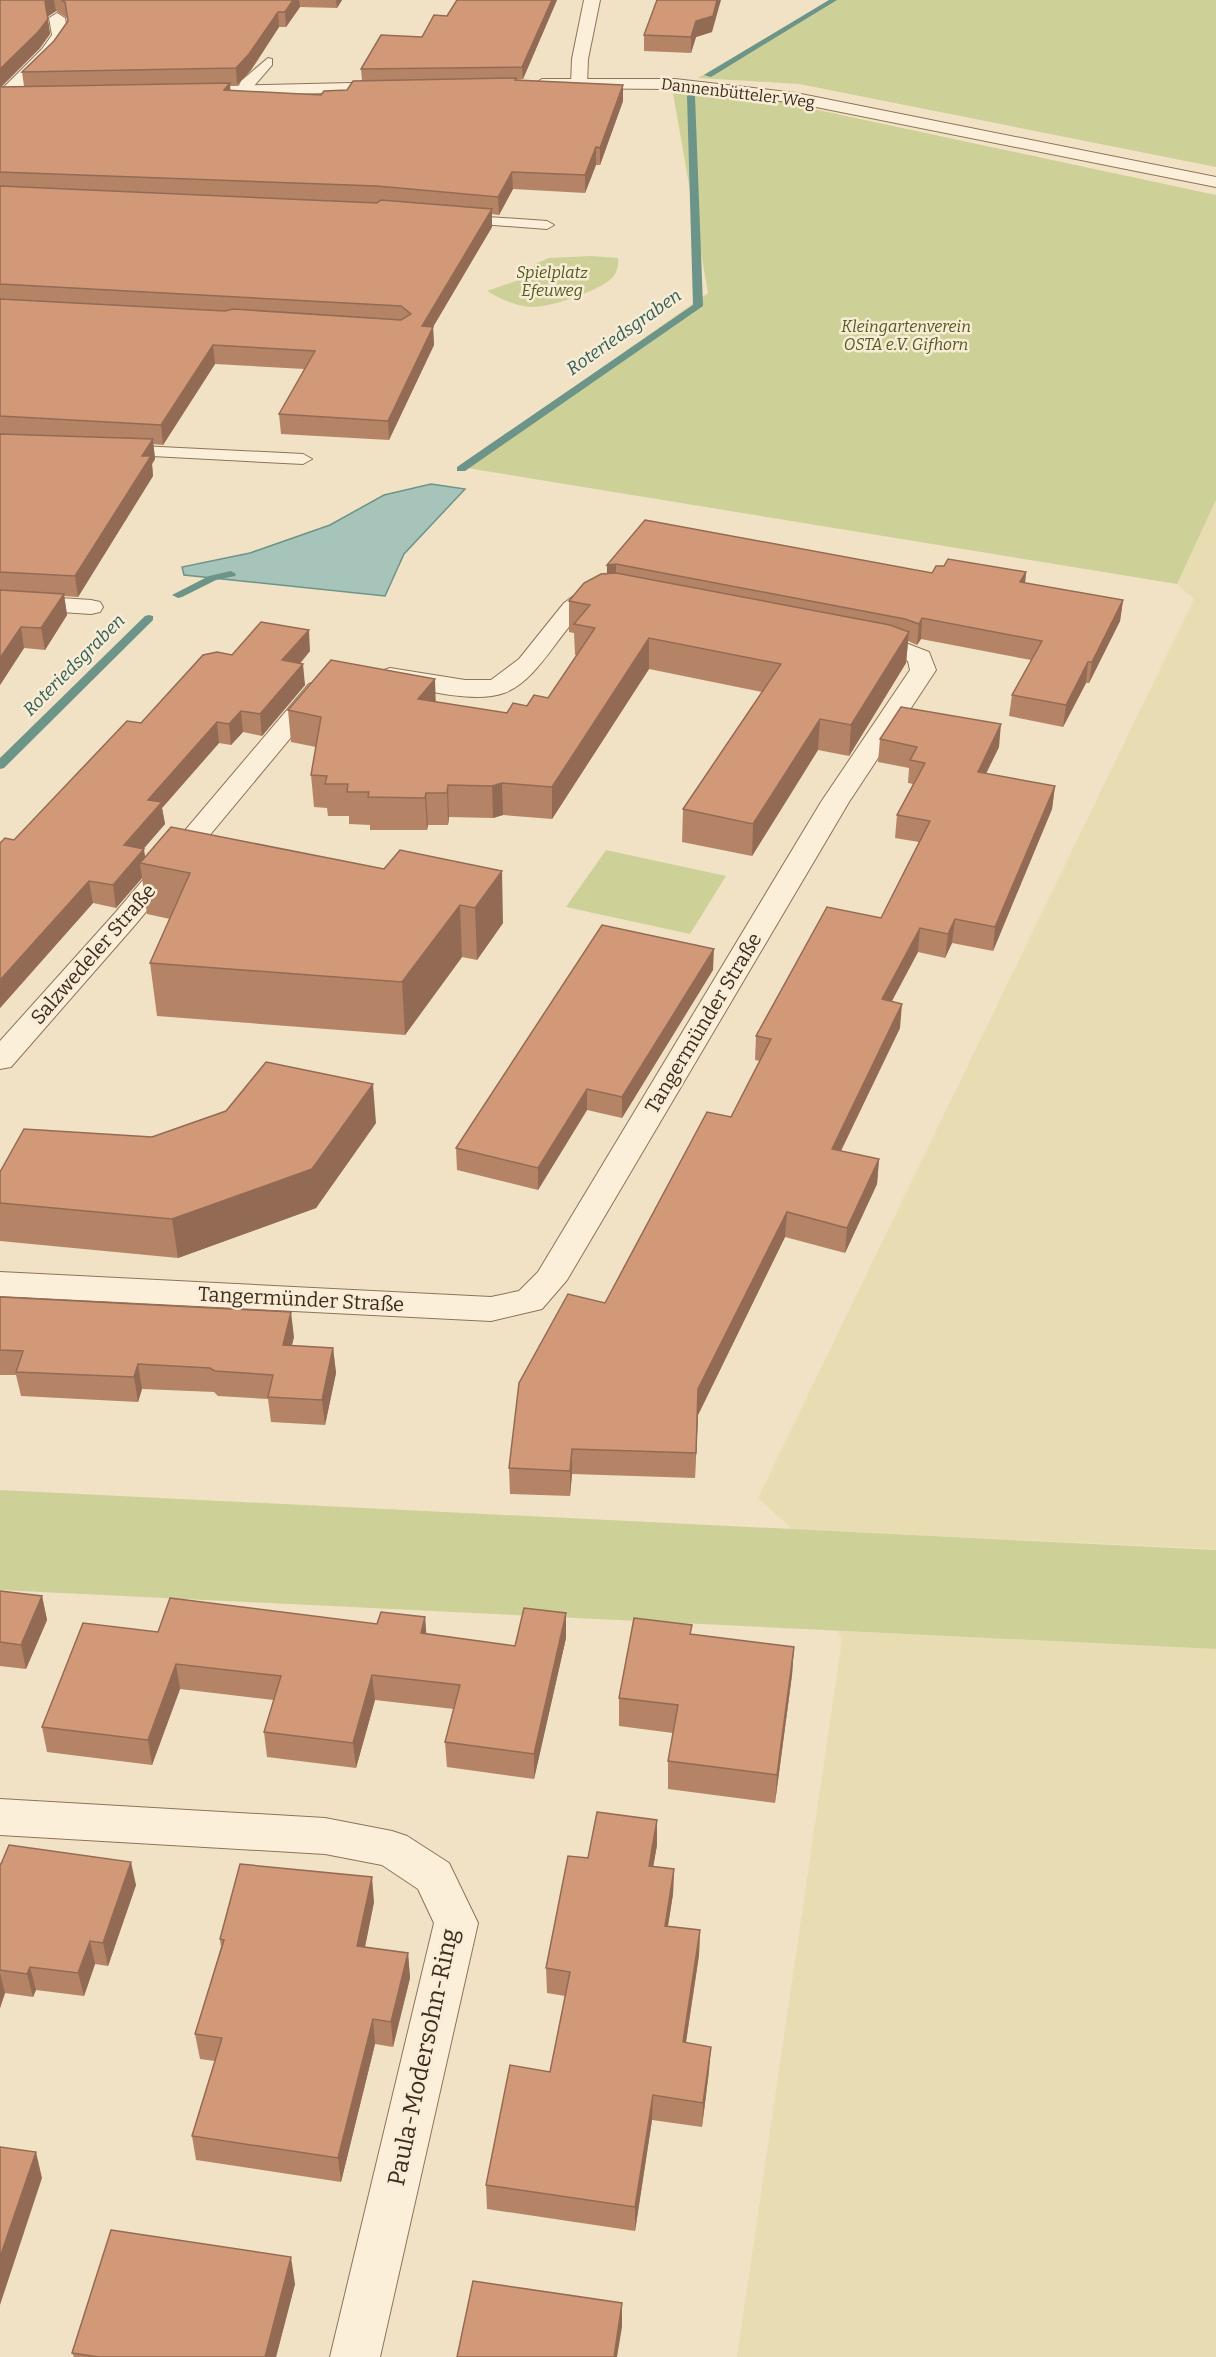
<svg xmlns="http://www.w3.org/2000/svg" width="1216" height="2357" viewBox="0 0 1216 2357" font-family="Bitter,serif">
  <style>
    .farmland { fill: #e8dcb2 }
    .green { fill: #cdd198 }
    .water { fill: #a7c4ba; stroke: #6c9488; stroke-width: 1.5 }
    .lines { fill: none; stroke-linecap: round; stroke-linejoin: round }
    .stream { fill: #6c9488; fill-rule: evenodd }
    .service-casing { stroke: #8e7359; stroke-width: 2 }
    .minor-casing { stroke: #8e7359; stroke-width: 2 }
    .tertiary-casing { stroke: #8e7359; stroke-width: 2 }
    .service { fill: #fbefd9; fill-rule: evenodd }
    .minor { fill: #fbefd9; fill-rule: evenodd }
    .tertiary { fill: #fbefd9; fill-rule: evenodd }
    .wall { fill: #b58467; fill-rule: evenodd }
    .shaded-wall { fill: #936b54 }
    .building { fill: #d29978; stroke: #936b54; stroke-width: 1.5 }
    .labels { text-anchor: middle; dominant-baseline: central; stroke-width: 5; stroke-linejoin: round; paint-order: stroke }
    .far-street-label { font-size: 16px; fill: #3d2c1e; stroke: #f8ecd5 }
    .far-park-label { font-size: 16px; font-style: italic; fill: #505b23; stroke: #f8ecd5 }
    .far-water-label { font-size: 18px; font-style: italic; fill: #2d5e58; stroke: #f8ecd5 }
    .street-label { font-size: 20px; fill: #3d2c1e; stroke: #f8ecd5 }
    .near-street-label { font-size: 24px; fill: #3d2c1e; stroke: #f8ecd5 }
  </style>
  <rect width="100%" height="100%" fill="#f1e2c5"/>
  <!-- farmland -->
  <g class="farmland">
    <polygon points="1216,500 1216,1549 792,1529 758,1498 1194,599 1177,584"/>
    <polygon points="838,1631 1216,1649 1216,2357 737,2357 842,1640"/>
  </g>
  <!-- green -->
  <g class="green">
    <polygon points="830,0 1216,0 1216,167 799,84 698,78"/>
    <polygon points="734,92 1216,195 1216,500 1177,584 461,467 708,293 673,93"/>
    <path d="M591,256L618,258C619,265 617,274 611,279C598,291 549,308 531,307C515,306 501,299 487,291L519,280L537,263L549,258Z"/>
    <polygon points="606,850 726,876 690,934 566,907"/>
    <polygon points="0,1490 1216,1550 1216,1649 0,1590"/>
  </g>
  <!-- water -->
  <polygon class="water" points="431,484 465,489 404,554 385,596 184,575 182,567 250,553 330,525 384,495"/>
  <g class="lines">
    <!-- stream -->
    <g class="stream">
      <polygon points="829,0 837,0 711,77 704,75"/>
      <polygon points="691,94 695,96 703,306 465,471 457,471 457,467 693,305 687,96"/>
      <polygon points="231,571 236,574 235,576 216,580 182,597 178,598 172,595 209,576"/>
      <polygon points="149,615 153,616 153,620 4,768 0,769 0,758 145,616"/>
    </g>
    <defs>
      <g id="service">
        <polygon points="268,58 272,59 272,65 248,93 238,93 237,90 241,81"/>
        <polygon points="458,215 547,221 554,225 547,229 453,222 451,219"/>
        <polygon points="120,445 303,454 312,459 303,464 114,454 111,450 114,446"/>
      </g>
      <g id="minor">
        <polygon points="584,0 600,0 588,59 587,84 579,89 571,84 572,59"/>
        <polygon points="57,13 65,18 68,35 54,55 11,99 0,99 0,91 42,49 52,35 49,18"/>
        <path d="M609,588L618,590L621,595L618,600C610,602 602,601 595,604C567,614 543,679 504,693C474,704 421,689 390,684L381,681L377,676L381,671L390,668L465,680H491L519,659L564,603L579,592Z"/>
        <polygon points="0,594 91,600 100,602 103,607 100,612 91,614 0,608"/>
        <polygon points="863,634 903,642 929,652 936,670 849,802 567,1280 542,1309 491,1321 0,1296 0,1272 491,1297 519,1291 538,1272 821,802 910,670 908,661 888,653 854,646 851,641 854,636"/>
        <polygon points="318,681 327,684 331,689 327,694 135,925 11,1067 0,1069 0,1041 115,913 309,684"/>
        <polygon points="0,1799 325,1818 392,1831 407,1836 449,1863 478,1923 380,2357 330,2357 434,1923 418,1889 382,1865 325,1854 0,1835"/>
      </g>
      <g id="tertiary">
        <polygon points="542,79 675,79 796,93 1216,177 1216,187 796,103 675,89 536,88 534,84"/>
        <polygon points="394,82 402,87 400,91 185,97 177,92 185,87"/>
      </g>
    </defs>
    <!-- service casing -->
    <use href="#service" class="service-casing"/>
    <!-- minor casing -->
    <use href="#minor" class="minor-casing"/>
    <!-- tertiary casing -->
    <use href="#tertiary" class="tertiary-casing"/>
    <!-- service -->
    <use href="#service" class="service"/>
    <!-- minor -->
    <use href="#minor" class="minor"/>
    <!-- tertiary -->
    <use href="#tertiary" class="tertiary"/>
  </g>
  <!-- wall -->
  <g class="wall">
    <path d="M0,0H342L337,8L300,7L286,27H279L251,70L237,85H230V91L321,95L347,90L362,80L361,69L422,37L447,16L557,0L523,79L516,80V81L623,101L600,165H596L585,193L513,189L499,215L492,214V227L433,327L434,345L389,440L281,434L279,414L304,369L215,364L163,445L153,444L155,459L152,464L153,476L78,597L64,596L67,615L45,650L24,648L0,685ZM56,11L67,18L68,21L54,41L22,72L24,86L1,87L40,48L50,34L47,17Z"/>
    <polygon points="712,32 696,37 691,53 644,51 644,35"/>
    <polygon points="645,520 932,573 1026,572 1025,583 1123,600 1120,621 1089,683 1086,683 1063,727 1009,716 1012,695 1031,660 921,639 917,645 908,641 906,663 849,756 818,750 752,856 682,842 683,809 762,692 649,669 552,819 503,815 493,818 449,817 448,825 428,825 427,830 370,830 370,825 349,824 349,816 328,816 327,808 314,807 311,775 316,747 291,742 288,710 436,702 507,713 548,698 577,655 575,655 574,633 569,632 569,601 607,574"/>
    <polygon points="310,651 300,664 305,685 262,736 243,732 231,745 219,743 162,808 165,824 143,849 145,857 384,869 400,850 503,923 477,960 462,957 405,1035 157,1016 150,963 170,919 147,914 142,878 116,908 93,903 0,1008 0,843 14,840 141,723 232,655"/>
    <polygon points="880,739 999,747 986,774 1055,786 1052,809 993,951 952,943 945,958 918,952 892,1001 900,1028 841,1151 879,1159 877,1184 845,1253 785,1237 698,1415 695,1478 572,1474 570,1496 510,1494 509,1468 605,1303 731,1117 760,1061 755,1060 756,1036 881,918 919,842 895,838 897,815 913,784 908,783 909,768 878,762"/>
    <polygon points="713,970 622,1118 587,1110 538,1190 457,1170 456,1148"/>
    <polygon points="226,1111 376,1123 316,1208 178,1258 0,1241 0,1172 152,1137"/>
    <polygon points="0,1297 294,1337 291,1346 333,1348 336,1373 325,1425 271,1422 268,1399 218,1396 214,1392 142,1389 138,1402 21,1396 16,1375 0,1375"/>
    <polygon points="0,1591 42,1596 47,1620 26,1669 0,1666"/>
    <polygon points="425,1617 426,1634 515,1646 566,1638 534,1779 447,1767 445,1742 454,1709 375,1700 356,1768 267,1757 264,1732 274,1700 180,1689 152,1765 47,1752 42,1727 158,1632 377,1624"/>
    <polygon points="691,1634 794,1647 792,1675 775,1803 668,1789 668,1761 673,1733 619,1726 619,1698"/>
    <polygon points="657,1845 653,1866 674,1869 673,1894 668,1926 700,1930 699,1955 686,2043 709,2071 702,2127 652,2120 635,2231 487,2209 486,2185 550,2072 565,1996 547,1993 546,1968 588,1858"/>
    <polygon points="0,1864 136,1885 108,1966 95,1964 84,1996 36,1990 33,1997 5,1993 0,2008"/>
    <polygon points="374,1902 365,1947 408,1953 410,1978 393,2047 375,2044 341,2182 196,2160 192,2136 215,2061 200,2059 195,2034 221,1947 220,1939"/>
    <polygon points="295,2284 276,2357 74,2357 72,2353"/>
  </g>
  <!-- shaded-wall -->
  <g class="shaded-wall">
    <polygon points="47,0 54,0 56,11 47,17 45,2"/>
    <polygon points="293,0 299,0 300,7 286,27 285,12"/>
    <polygon points="336,0 342,0 337,8"/>
    <polygon points="552,0 557,0 523,79 522,67"/>
    <polygon points="717,0 721,0 712,32 696,37 691,53 691,37 696,21"/>
    <polygon points="278,12 279,27 251,70 237,85 236,68"/>
    <polygon points="48,19 50,34 40,48 0,88 0,69"/>
    <polygon points="230,83 231,99 224,90"/>
    <polygon points="623,85 623,101 600,165 600,148"/>
    <polygon points="596,147 596,165 585,193 585,175"/>
    <polygon points="512,172 513,189 499,215 498,197"/>
    <polygon points="492,209 492,227 433,327 434,345 389,440 388,421 422,326"/>
    <polygon points="213,345 215,364 163,445 161,425"/>
    <polygon points="153,439 155,459 152,464 153,476 78,597 75,576 142,456"/>
    <polygon points="616,564 616,585 607,586 607,565"/>
    <polygon points="1026,572 1024,593 1020,582"/>
    <polygon points="64,594 67,615 45,650 41,628"/>
    <polygon points="1123,600 1120,621 1089,683 1092,662"/>
    <polygon points="922,618 921,639 917,645 919,624"/>
    <polygon points="21,627 24,648 0,685 0,658"/>
    <polygon points="309,630 310,651 284,681 282,660"/>
    <polygon points="909,632 906,663 849,756 851,725"/>
    <polygon points="649,638 649,669 552,819 552,787"/>
    <polygon points="1088,662 1086,683 1063,727 1066,705"/>
    <polygon points="303,664 305,685 262,736 260,714"/>
    <polygon points="435,679 436,711 418,699"/>
    <polygon points="241,711 243,732 231,745 229,724"/>
    <polygon points="820,719 818,750 752,856 753,824"/>
    <polygon points="217,722 219,743 162,808 165,824 127,868 124,845 148,800"/>
    <polygon points="1001,724 999,747 975,795 978,772"/>
    <polygon points="502,783 503,815 493,818 492,786"/>
    <polygon points="448,785 449,817 448,825 447,793"/>
    <polygon points="1055,786 1052,809 993,951 995,927"/>
    <polygon points="426,793 428,825 427,830 425,798"/>
    <polygon points="144,849 146,864 140,863 142,878 116,908 113,885"/>
    <polygon points="502,871 503,923 477,960 475,908"/>
    <polygon points="89,881 93,903 0,1008 0,980"/>
    <polygon points="460,905 462,957 405,1035 402,982"/>
    <polygon points="955,919 952,943 945,958 948,934"/>
    <polygon points="920,928 918,952 880,1023 882,999"/>
    <polygon points="714,949 713,970 622,1118 622,1097"/>
    <polygon points="902,1004 900,1028 830,1173 832,1149"/>
    <polygon points="373,1084 376,1123 316,1208 178,1258 172,1219"/>
    <polygon points="587,1089 587,1110 538,1190 538,1168"/>
    <polygon points="879,1159 877,1184 845,1253 847,1228"/>
    <polygon points="787,1212 785,1237 698,1415 695,1478 698,1389"/>
    <polygon points="291,1312 294,1337 286,1370 283,1345"/>
    <polygon points="333,1348 336,1373 325,1425 322,1400"/>
    <polygon points="138,1364 142,1389 138,1402 134,1377"/>
    <polygon points="572,1449 572,1474 570,1496 570,1471"/>
    <polygon points="42,1596 47,1620 26,1669 21,1645"/>
    <polygon points="566,1613 566,1638 534,1779 534,1754"/>
    <polygon points="425,1617 427,1642 421,1633"/>
    <polygon points="794,1647 792,1675 775,1803 777,1775"/>
    <polygon points="176,1664 180,1689 152,1765 148,1740"/>
    <polygon points="372,1675 375,1700 356,1768 353,1743"/>
    <polygon points="657,1820 657,1845 649,1891 649,1866"/>
    <polygon points="131,1862 136,1885 108,1966 103,1943"/>
    <polygon points="674,1869 673,1894 664,1950 665,1926"/>
    <polygon points="372,1877 374,1902 360,1971 357,1946"/>
    <polygon points="700,1930 699,1955 682,2067 683,2042"/>
    <polygon points="90,1941 95,1964 84,1996 78,1973"/>
    <polygon points="408,1953 410,1978 393,2047 391,2022"/>
    <polygon points="30,1967 36,1990 33,1997 27,1974"/>
    <polygon points="0,1973 5,1993 0,2008"/>
    <polygon points="373,2019 375,2044 341,2182 338,2158"/>
    <polygon points="711,2047 709,2071 702,2127 703,2103"/>
    <polygon points="653,2095 652,2120 635,2231 635,2207"/>
    <polygon points="36,2152 42,2178 0,2305 0,2257"/>
    <polygon points="291,2257 295,2284 276,2357 265,2357"/>
    <polygon points="622,2303 622,2327 617,2357 614,2357"/>
  </g>
  <!-- building -->
  <g class="building">
    <polygon points="0,0 47,0 45,2 48,19 38,32 0,69"/>
    <polygon points="61,0 293,0 285,12 278,12 249,54 236,68 22,72 54,41 68,21 65,2"/>
    <polygon points="457,0 552,0 522,67 361,69 381,35 422,37 434,15 447,16"/>
    <polygon points="657,0 717,0 713,16 696,21 691,37 644,35"/>
    <polygon points="516,78 515,80 623,85 600,148 596,147 585,175 512,172 498,197 377,186 0,172 0,87 230,83 224,90 321,95 324,91 347,90 353,81"/>
    <polygon points="0,186 377,203 381,200 492,209 422,326 433,327 388,421 279,414 315,351 213,345 161,425 0,416 0,299 225,311 233,309 401,320 411,314 401,306 0,284"/>
    <polygon points="0,434 153,439 142,456 151,456 75,576 0,572"/>
    <polygon points="645,520 932,573 936,566 944,566 948,559 1026,572 1020,582 1123,600 1092,662 1088,662 1066,705 1012,695 1042,641 922,618 919,624 905,619 616,564 607,565"/>
    <polygon points="616,573 890,625 909,632 851,725 820,719 753,824 683,809 781,664 649,638 552,787 502,783 492,786 448,785 447,793 426,793 425,798 368,797 369,792 347,792 348,784 325,784 327,776 311,775 321,717 288,710 331,660 435,679 418,699 507,713 513,703 527,706 534,695 548,698 595,628 574,624 590,605 569,601 584,583 601,574"/>
    <polygon points="0,590 64,594 41,628 21,627 0,658"/>
    <polygon points="261,622 309,630 282,660 303,664 260,714 241,711 229,724 217,722 148,800 162,802 124,845 144,849 113,885 89,881 0,980 0,843 5,838 14,840 127,721 141,723 203,655 217,652 232,655"/>
    <polygon points="901,707 1001,724 978,772 1055,786 995,927 955,919 948,934 920,928 882,999 902,1004 832,1149 879,1159 847,1228 787,1212 698,1389 696,1453 572,1449 570,1471 509,1468 519,1383 568,1294 605,1303 707,1112 731,1117 771,1039 756,1036 827,907 881,918 930,821 897,815 925,763 910,760 917,747 880,739"/>
    <polygon points="171,827 384,869 400,850 502,871 475,908 460,905 402,982 150,963 190,873 140,863"/>
    <polygon points="602,925 714,949 622,1097 587,1089 538,1168 456,1148"/>
    <polygon points="266,1062 373,1084 312,1169 172,1219 0,1203 0,1172 24,1129 152,1137 226,1111"/>
    <polygon points="0,1297 291,1312 283,1345 333,1348 322,1400 268,1397 273,1375 215,1371 210,1368 138,1364 134,1377 16,1372 23,1351 0,1350"/>
    <polygon points="0,1591 42,1596 21,1645 0,1642"/>
    <polygon points="170,1598 377,1624 381,1612 425,1617 421,1633 515,1646 524,1608 566,1613 534,1754 445,1742 460,1685 372,1675 353,1743 264,1732 281,1676 176,1664 148,1740 42,1727 83,1623 158,1632"/>
    <polygon points="634,1618 692,1625 690,1634 794,1647 777,1775 668,1761 678,1705 619,1698"/>
    <polygon points="597,1812 657,1820 649,1866 674,1869 665,1926 700,1930 683,2042 711,2047 703,2103 653,2095 635,2207 486,2185 510,2065 550,2072 570,1972 546,1968 568,1856 588,1858"/>
    <polygon points="9,1845 131,1862 103,1943 90,1941 78,1973 30,1967 27,1974 0,1970 0,1864 1,1864"/>
    <polygon points="240,1864 372,1877 357,1946 408,1953 391,2022 373,2019 338,2158 192,2136 222,2038 195,2034 224,1940 220,1939"/>
    <polygon points="0,2147 36,2152 0,2257"/>
    <polygon points="111,2230 291,2257 265,2357 99,2357 72,2353"/>
    <polygon points="473,2281 622,2303 614,2357 457,2357"/>
  </g>
  <g class="labels">
    <!-- far-street labels -->
    <g class="far-street-label">
      <text transform="translate(738 93) rotate(7)">Dannenbütteler Weg</text>
    </g>
    <!-- far-park labels -->
    <g class="far-park-label">
      <text x="552" y="272">Spielplatz<tspan x="552" dy="18">Efeuweg</tspan></text>
      <text x="906" y="326">Kleingartenverein<tspan x="906" dy="18">OSTA e.V. Gifhorn</tspan></text>
    </g>
    <!-- far-water labels -->
    <g class="far-water-label">
      <text transform="translate(624 332) rotate(-35)">Roteriedsgraben</text>
      <text transform="translate(74 665) rotate(-45)">Roteriedsgraben</text>
    </g>
    <!-- street labels -->
    <g class="street-label">
      <text transform="translate(93 954) rotate(-49)">Salzwedeler Straße</text>
      <text transform="translate(703 1023) rotate(-59)">Tangermünder Straße</text>
      <text transform="translate(301 1299) rotate(3)">Tangermünder Straße</text>
    </g>
    <!-- near-street labels -->
    <g class="near-street-label">
      <text transform="translate(423 2057) rotate(-78)">Paula-Modersohn-Ring</text>
    </g>
  </g>
</svg>
